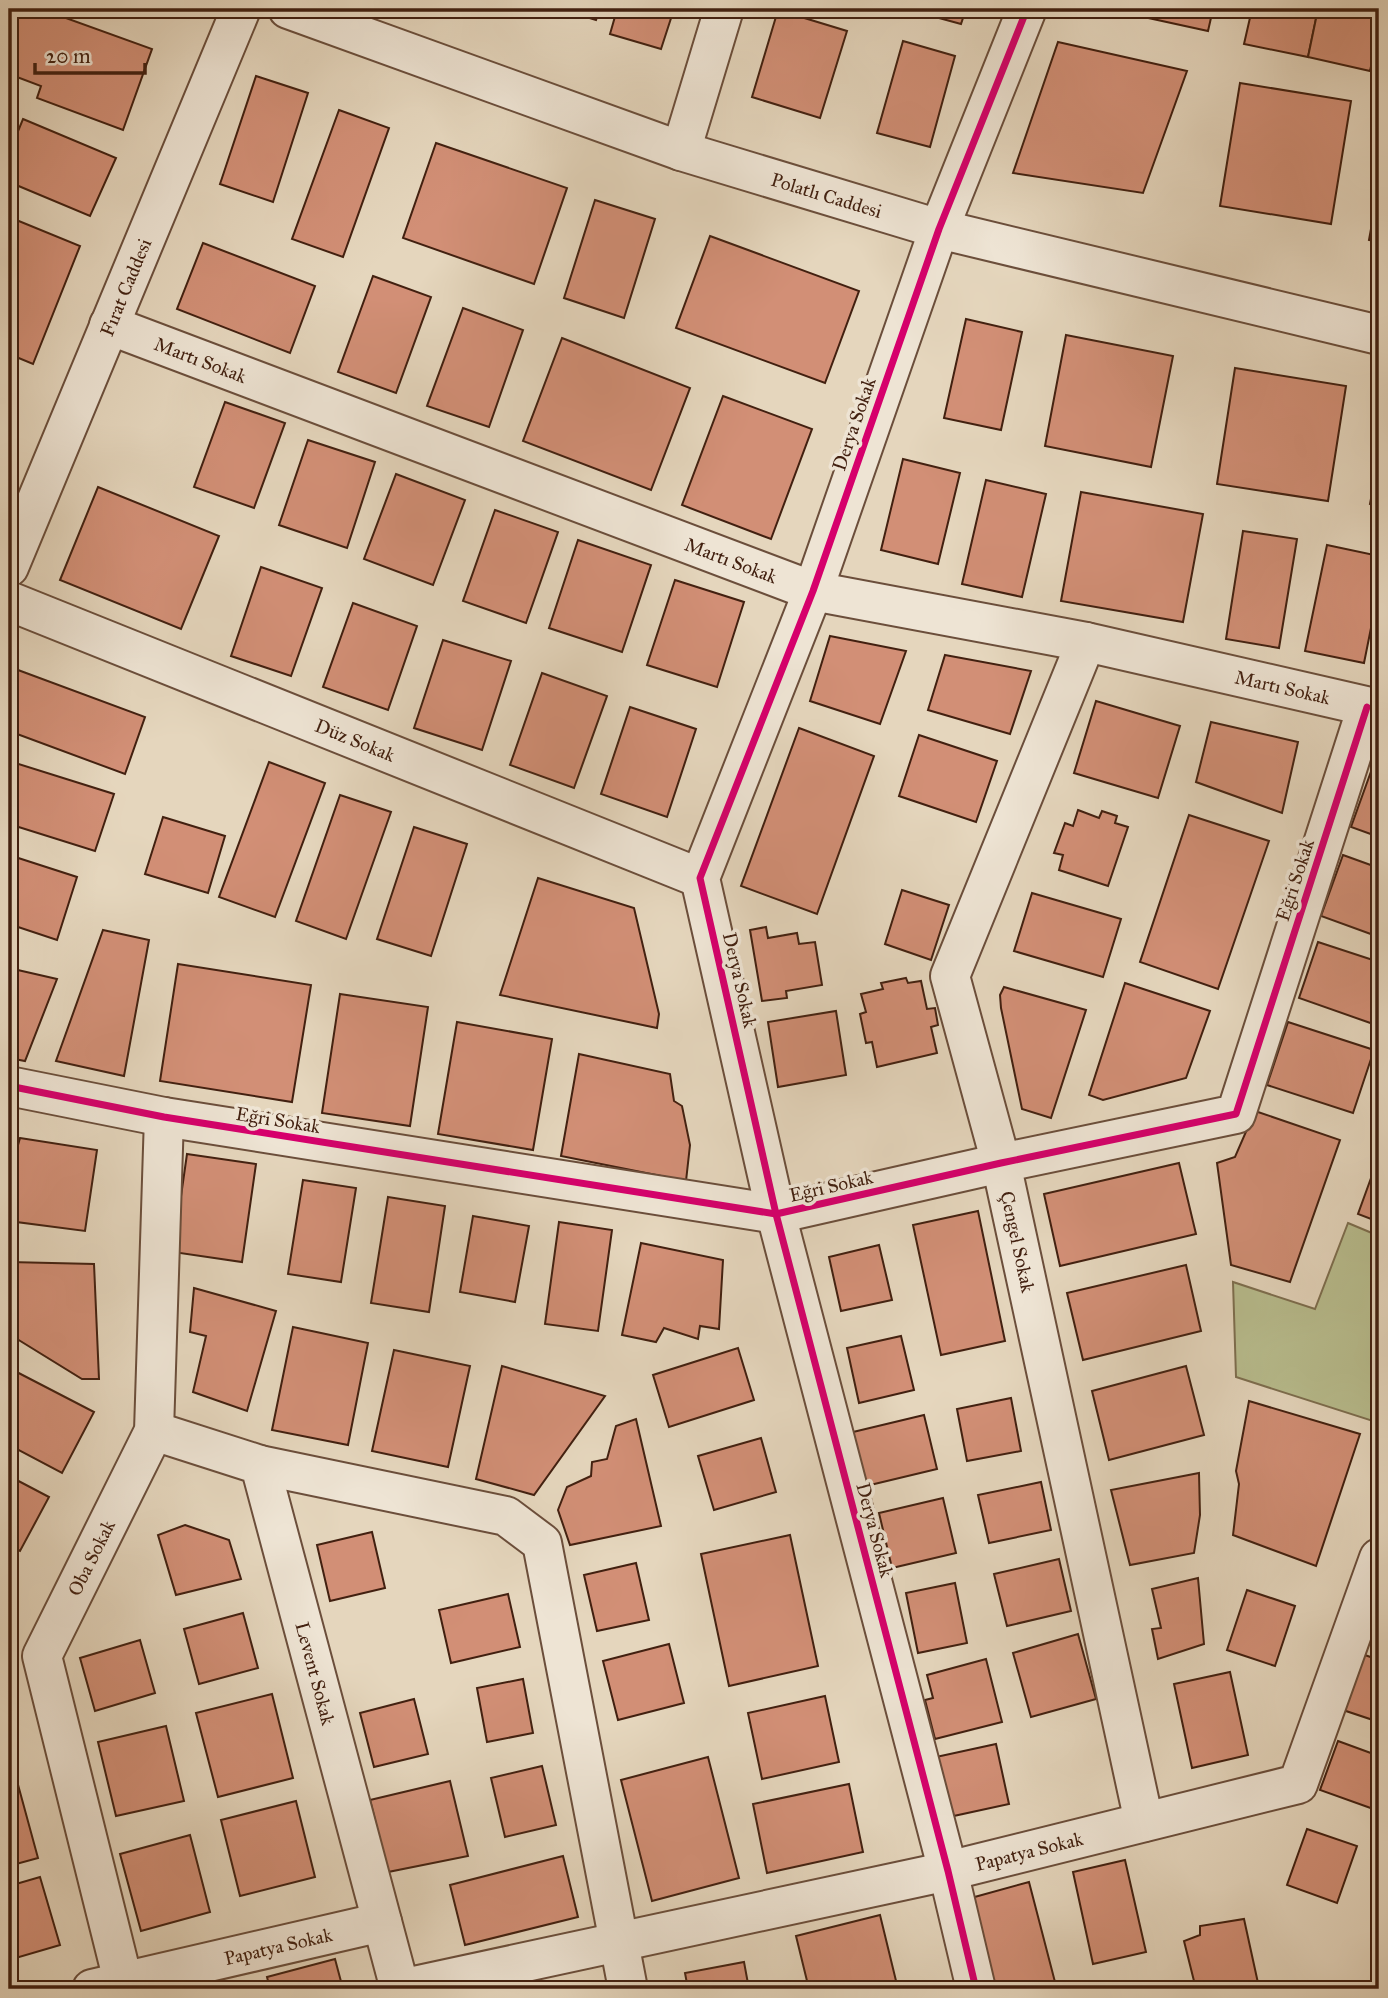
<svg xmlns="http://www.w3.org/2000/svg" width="1388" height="1998" viewBox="0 0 1388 1998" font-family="'IM FELL Great Primer',serif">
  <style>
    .green { fill: #b8bd8e; stroke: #7d6e4f; stroke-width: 2 }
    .building { fill: #d28f76; stroke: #422010; stroke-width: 2 }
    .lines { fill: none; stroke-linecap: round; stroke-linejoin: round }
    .minor-casing { stroke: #6b4e3b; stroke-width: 42 }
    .minor { stroke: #eee4d4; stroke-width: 38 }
    .cycleway-casing { stroke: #eee4d4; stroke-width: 11 }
    .cycleway { stroke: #d6006c; stroke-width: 7 }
    .labels { text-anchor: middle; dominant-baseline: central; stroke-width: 7; stroke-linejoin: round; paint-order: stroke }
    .street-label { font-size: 19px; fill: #422010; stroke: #eee4d4 }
  </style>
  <rect width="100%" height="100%" fill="#e5d6bd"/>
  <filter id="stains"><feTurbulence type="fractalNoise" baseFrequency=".00286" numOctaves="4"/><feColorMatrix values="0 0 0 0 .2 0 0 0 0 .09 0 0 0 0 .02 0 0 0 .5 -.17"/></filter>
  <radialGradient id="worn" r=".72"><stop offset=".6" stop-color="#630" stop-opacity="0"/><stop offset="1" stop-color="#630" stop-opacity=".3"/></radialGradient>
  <!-- green -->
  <polygon class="green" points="1348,1223 1379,1236 1379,1423 1236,1377 1233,1282 1315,1309"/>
  <!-- building -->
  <g class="building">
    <polygon points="9,9 41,9 152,49 123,130 37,98 41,86 9,74"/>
    <polygon points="560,9 600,9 596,20"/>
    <polygon points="605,9 674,9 661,49 610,34 616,13"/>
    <polygon points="906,9 966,9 961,24"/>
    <polygon points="1107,9 1213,9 1208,31"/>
    <polygon points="1252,9 1318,9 1308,57 1244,44"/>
    <polygon points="1318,9 1379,9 1379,29 1370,71 1308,57"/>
    <polygon points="778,10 847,31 820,118 752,97"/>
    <polygon points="903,41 955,56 930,147 877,133"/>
    <polygon points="1058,42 1187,71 1143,193 1013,173"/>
    <polygon points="256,76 308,93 273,202 220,184"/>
    <polygon points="1240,83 1351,101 1331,224 1220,206"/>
    <polygon points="339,110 389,128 343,257 292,239"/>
    <polygon points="23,119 116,158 90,216 9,182 9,153"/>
    <polygon points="436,143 567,188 534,284 403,238"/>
    <polygon points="1379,185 1379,242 1369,240"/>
    <polygon points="595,200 655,219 624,318 564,298"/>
    <polygon points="9,217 80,246 33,364 9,354"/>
    <polygon points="710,236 859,291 825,383 676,328"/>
    <polygon points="203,243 315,286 290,353 177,309"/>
    <polygon points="373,276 431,297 396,393 338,372"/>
    <polygon points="463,308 523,330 489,427 427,406"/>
    <polygon points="966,319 1022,332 1001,430 944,418"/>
    <polygon points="1066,335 1173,356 1151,467 1045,446"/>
    <polygon points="562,338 690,388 651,490 523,441"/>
    <polygon points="1235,368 1346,386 1328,501 1217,484"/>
    <polygon points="9,391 17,395 9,415"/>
    <polygon points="723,396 812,429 771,539 682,505"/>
    <polygon points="225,402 285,423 254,508 194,487"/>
    <polygon points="308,440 375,462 347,548 279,525"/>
    <polygon points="1379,456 1379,506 1370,504"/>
    <polygon points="903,459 960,473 938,564 881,550"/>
    <polygon points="396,474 465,500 433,585 364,559"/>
    <polygon points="986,480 1046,494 1022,597 962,584"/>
    <polygon points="98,487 219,536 181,629 60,580"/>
    <polygon points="1081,492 1203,514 1183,622 1061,601"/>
    <polygon points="495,510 558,532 526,623 463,601"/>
    <polygon points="1243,531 1297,539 1279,648 1226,639"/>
    <polygon points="578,540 651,565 622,652 549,628"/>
    <polygon points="1327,545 1379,556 1379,588 1364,663 1305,651"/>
    <polygon points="261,567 322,588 291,676 231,656"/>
    <polygon points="675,580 744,602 717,687 647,665"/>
    <polygon points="353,603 417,626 388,710 323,687"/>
    <polygon points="830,636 906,651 880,724 810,701"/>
    <polygon points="443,640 511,661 482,750 414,728"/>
    <polygon points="945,655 1031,671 1010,734 928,710"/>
    <polygon points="18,670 145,717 125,774 9,731 9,695"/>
    <polygon points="542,673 607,696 574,788 510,765"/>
    <polygon points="1096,701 1180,726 1158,798 1074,773"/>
    <polygon points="630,707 696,729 667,817 601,794"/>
    <polygon points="1211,722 1298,742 1282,813 1196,782"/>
    <polygon points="799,728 874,756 817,914 741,886"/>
    <polygon points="919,735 997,761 976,822 899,796"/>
    <polygon points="9,761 114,794 95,851 9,824"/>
    <polygon points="269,762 325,783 275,917 219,897"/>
    <polygon points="1373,766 1379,766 1379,837 1351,827"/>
    <polygon points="340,795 391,812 346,939 296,921"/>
    <polygon points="1078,810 1099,818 1102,811 1117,816 1115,823 1128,827 1108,886 1059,870 1063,855 1054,853 1065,823 1073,826"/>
    <polygon points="1189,815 1269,841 1218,989 1140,962"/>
    <polygon points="163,817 225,836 208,893 145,874"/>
    <polygon points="414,827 467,844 431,956 377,939"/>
    <polygon points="9,855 77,877 57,940 9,924"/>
    <polygon points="1343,855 1379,868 1379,937 1321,916"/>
    <polygon points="538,878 634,908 659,1014 657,1028 500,995"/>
    <polygon points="902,890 949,905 931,960 885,944"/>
    <polygon points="1032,893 1121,919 1103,977 1014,951"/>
    <polygon points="766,927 768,938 797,933 799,944 815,942 822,985 786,991 787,998 762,1001 750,930"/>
    <polygon points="103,930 149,940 124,1076 56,1061"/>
    <polygon points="1318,942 1379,962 1379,1026 1299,998"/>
    <polygon points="178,964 311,985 292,1102 160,1081"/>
    <polygon points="9,968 57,979 25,1061 9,1058"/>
    <polygon points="906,978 908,983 921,981 927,1009 935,1008 938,1025 931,1027 937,1053 877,1067 872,1042 866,1043 860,1014 866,1012 861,994 883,989 881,983"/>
    <polygon points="1125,983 1210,1011 1186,1078 1103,1100 1089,1095"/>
    <polygon points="1004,987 1086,1010 1051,1118 1022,1109 1001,1008 1000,995"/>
    <polygon points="340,994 428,1007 410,1126 322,1113"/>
    <polygon points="836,1011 846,1075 778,1087 768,1022"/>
    <polygon points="457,1022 552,1039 533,1150 438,1134"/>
    <polygon points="1288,1022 1374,1050 1353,1113 1267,1085"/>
    <polygon points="579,1054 670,1074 674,1101 682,1106 690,1145 686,1181 561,1156"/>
    <polygon points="1255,1111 1340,1140 1290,1282 1231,1265 1217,1163 1235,1157"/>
    <polygon points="20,1138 97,1150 85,1231 9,1221 9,1177"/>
    <polygon points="187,1154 256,1164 242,1262 173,1252"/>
    <polygon points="1379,1156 1379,1222 1358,1214"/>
    <polygon points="1179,1163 1196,1234 1060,1266 1044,1194"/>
    <polygon points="303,1180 356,1188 341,1282 288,1274"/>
    <polygon points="388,1197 445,1206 429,1312 371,1303"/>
    <polygon points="978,1211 1005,1341 941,1355 913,1225"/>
    <polygon points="473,1216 529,1226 515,1302 460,1292"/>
    <polygon points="559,1222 612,1230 598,1331 545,1324"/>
    <polygon points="641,1243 723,1260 719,1329 700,1326 698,1339 664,1328 656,1342 622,1335"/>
    <polygon points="879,1245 892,1300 841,1311 829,1257"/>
    <polygon points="9,1262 94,1264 99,1379 82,1379 9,1334"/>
    <polygon points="1186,1265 1201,1331 1083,1360 1067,1293"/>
    <polygon points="194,1288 276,1311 247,1411 193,1392 206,1336 190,1332"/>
    <polygon points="293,1327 368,1343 348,1445 272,1430"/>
    <polygon points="901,1336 914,1390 859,1403 847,1348"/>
    <polygon points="738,1348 754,1400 669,1427 653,1375"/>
    <polygon points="394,1350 470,1366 448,1467 372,1451"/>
    <polygon points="502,1366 605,1396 534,1495 476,1479"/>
    <polygon points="1186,1366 1204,1435 1109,1460 1092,1391"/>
    <polygon points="9,1368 94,1412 62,1473 9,1445"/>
    <polygon points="1011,1398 1021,1451 967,1461 957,1409"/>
    <polygon points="1249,1401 1360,1434 1316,1566 1233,1535 1239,1484 1236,1471"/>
    <polygon points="924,1415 937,1469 866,1486 853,1432"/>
    <polygon points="636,1419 661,1526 570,1545 558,1510 567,1487 591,1476 592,1462 607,1459 616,1426"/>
    <polygon points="761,1438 776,1492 714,1510 698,1456"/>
    <polygon points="1199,1473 1200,1515 1194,1553 1130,1565 1111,1490"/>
    <polygon points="9,1476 49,1497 20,1551 9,1545"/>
    <polygon points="1041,1482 1051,1530 989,1543 978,1495"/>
    <polygon points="943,1498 956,1553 892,1568 879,1513"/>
    <polygon points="185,1525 229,1540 241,1579 176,1595 158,1535"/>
    <polygon points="372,1532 385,1588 330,1601 317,1545"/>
    <polygon points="790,1535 818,1666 729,1686 701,1554"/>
    <polygon points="1059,1559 1071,1611 1007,1626 994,1574"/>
    <polygon points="636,1563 649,1620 597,1631 584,1575"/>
    <polygon points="9,1575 15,1578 9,1592"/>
    <polygon points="1198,1578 1204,1644 1158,1659 1152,1629 1161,1628 1152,1589"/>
    <polygon points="955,1583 967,1643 918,1653 906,1593"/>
    <polygon points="1247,1590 1295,1606 1275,1666 1227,1650"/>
    <polygon points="508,1594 520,1647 451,1663 439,1610"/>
    <polygon points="243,1613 258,1668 199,1684 184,1629"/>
    <polygon points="1078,1634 1096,1699 1031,1717 1013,1653"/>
    <polygon points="140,1640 155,1693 95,1711 80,1658"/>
    <polygon points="669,1644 684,1703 618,1720 603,1661"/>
    <polygon points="1362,1654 1379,1660 1379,1722 1343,1710"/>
    <polygon points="986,1659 1002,1722 935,1739 925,1700 933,1698 927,1675"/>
    <polygon points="1230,1672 1248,1755 1192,1768 1174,1684"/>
    <polygon points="523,1679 533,1733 487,1742 477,1688"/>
    <polygon points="272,1694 293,1778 218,1797 196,1713"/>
    <polygon points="825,1696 839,1762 762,1779 748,1713"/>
    <polygon points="414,1699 428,1754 374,1767 360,1713"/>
    <polygon points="166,1726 184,1801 116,1816 98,1742"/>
    <polygon points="1338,1741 1379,1756 1379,1811 1320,1790"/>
    <polygon points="996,1744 1009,1804 949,1817 936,1757"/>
    <polygon points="708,1757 739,1878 652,1901 621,1780"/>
    <polygon points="542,1766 556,1825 505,1837 491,1778"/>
    <polygon points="14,1770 38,1858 9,1866 9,1772"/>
    <polygon points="450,1781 468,1856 388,1872 370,1800"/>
    <polygon points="849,1784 863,1852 767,1873 753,1804"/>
    <polygon points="296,1801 315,1877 240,1896 221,1820"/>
    <polygon points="1307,1829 1357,1846 1337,1903 1287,1885"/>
    <polygon points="190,1835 210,1912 141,1931 120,1854"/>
    <polygon points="563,1856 578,1917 465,1945 450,1885"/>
    <polygon points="1125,1860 1146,1952 1093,1964 1073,1872"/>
    <polygon points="40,1877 60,1945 9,1960 9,1886"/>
    <polygon points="1029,1882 1055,1982 1029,1989 995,1989 971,1898"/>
    <polygon points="880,1915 898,1989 809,1989 796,1936"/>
    <polygon points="1244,1919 1258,1983 1226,1989 1196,1989 1184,1941 1200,1935 1200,1926"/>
    <polygon points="335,1959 343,1989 270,1989 267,1977"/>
    <polygon points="744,1962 749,1989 688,1989 685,1973"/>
  </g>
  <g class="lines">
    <defs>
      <g id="minor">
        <path id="s1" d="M288,9L681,151L939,229L1379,335"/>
        <polyline points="681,151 724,9"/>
        <path id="s2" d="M109,325L813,591L1086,642L1379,709"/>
        <path id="s3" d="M9,567L241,9"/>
        <path id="s4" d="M9,601L700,878"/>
        <path id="s5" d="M1086,642L950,976L1001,1163L1144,1822"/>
        <polyline points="9,1086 164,1117 776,1214 1001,1163 1236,1114 1367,707"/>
        <path id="s6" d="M154,1431L260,1465L400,1989"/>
        <polyline points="260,1465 506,1516 542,1543 628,1989"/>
        <path id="s7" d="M92,1989L382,1922"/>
        <path id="s8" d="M125,1989L42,1656L154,1431L164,1117"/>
        <path id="s9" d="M400,1989L948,1871L1298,1784L1379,1558"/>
        <polyline points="976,1989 948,1871 776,1214 700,878 813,591 939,229 1027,9"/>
      </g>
    </defs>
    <!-- minor casing -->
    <use href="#minor" class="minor-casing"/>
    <!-- minor -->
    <use href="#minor" class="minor"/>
    <defs>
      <g id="cycleway">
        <polyline points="9,1086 164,1117 776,1214 1001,1163 1236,1114 1367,707"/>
        <polyline points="976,1989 948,1871 776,1214 700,878 813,591 939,229 1027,9"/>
      </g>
    </defs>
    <!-- cycleway casing -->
    <use href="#cycleway" class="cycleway-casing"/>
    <!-- cycleway -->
    <use href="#cycleway" class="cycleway"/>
  </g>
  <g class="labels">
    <!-- street labels -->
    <g class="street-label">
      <text stroke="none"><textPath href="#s1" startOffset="570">Polatlı Caddesi</textPath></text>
      <text stroke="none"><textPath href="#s3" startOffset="303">Fırat Caddesi</textPath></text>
      <text stroke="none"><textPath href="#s2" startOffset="98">Martı Sokak</textPath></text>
      <text transform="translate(854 424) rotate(-71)">Derya Sokak</text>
      <text stroke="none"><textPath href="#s2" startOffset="665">Martı Sokak</textPath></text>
      <text stroke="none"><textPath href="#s2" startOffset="1232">Martı Sokak</textPath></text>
      <text stroke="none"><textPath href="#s4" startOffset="373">Düz Sokak</textPath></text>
      <text transform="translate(1295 880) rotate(-72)">Eğri Sokak</text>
      <text transform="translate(740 980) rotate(77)">Derya Sokak</text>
      <text transform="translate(278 1120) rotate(9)">Eğri Sokak</text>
      <text transform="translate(831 1186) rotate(-13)">Eğri Sokak</text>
      <text stroke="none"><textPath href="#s5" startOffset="635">Çengel Sokak</textPath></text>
      <text transform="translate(875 1530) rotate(75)">Derya Sokak</text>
      <text stroke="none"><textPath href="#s8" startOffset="453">Oba Sokak</textPath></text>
      <text stroke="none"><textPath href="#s6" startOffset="327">Levent Sokak</textPath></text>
      <text stroke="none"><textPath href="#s9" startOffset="644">Papatya Sokak</textPath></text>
      <text stroke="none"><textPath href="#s7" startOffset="191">Papatya Sokak</textPath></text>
    </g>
  </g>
  <!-- margin -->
  <rect width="1388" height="1998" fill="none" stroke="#e5d6bd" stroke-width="35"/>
  <rect x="10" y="10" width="1367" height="1977" fill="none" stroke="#422010" stroke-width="3.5"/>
  <rect x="18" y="18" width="1353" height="1963" fill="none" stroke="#422010" stroke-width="2"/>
  <!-- scale -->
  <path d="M35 63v10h110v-10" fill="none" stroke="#422010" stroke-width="3.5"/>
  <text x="46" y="63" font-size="21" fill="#422010" stroke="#eee4d4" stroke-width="5" paint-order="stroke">20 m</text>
  <rect width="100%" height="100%" filter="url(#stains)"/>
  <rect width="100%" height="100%" fill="url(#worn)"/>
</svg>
